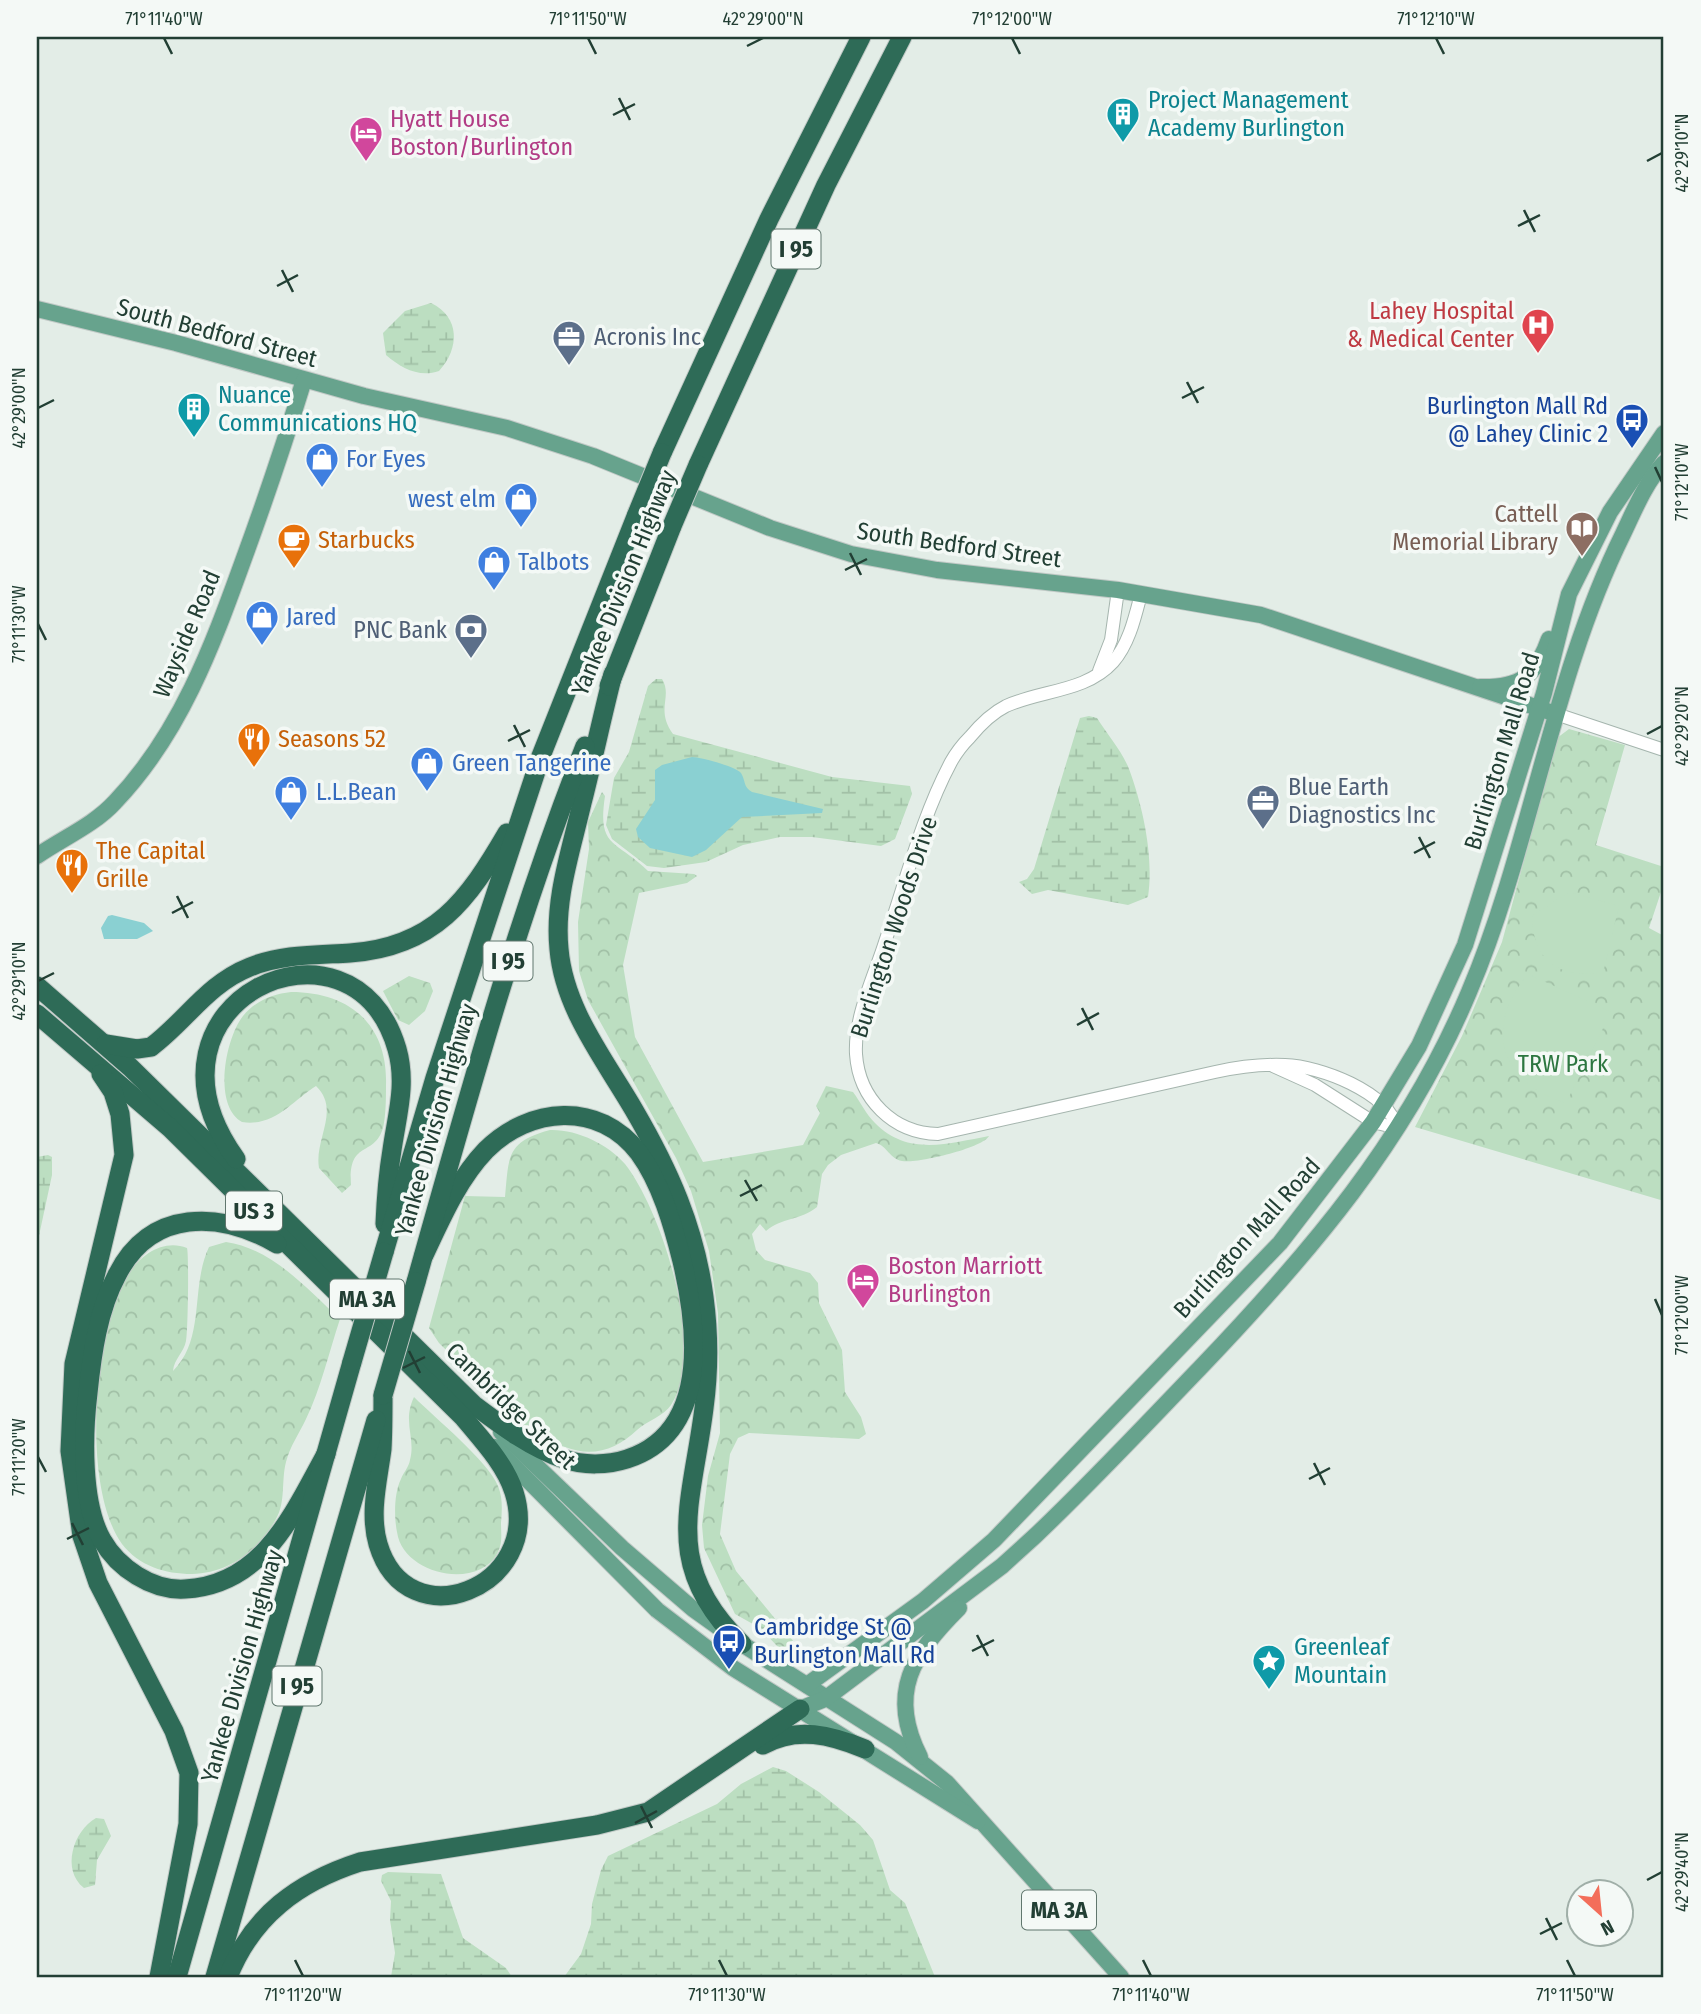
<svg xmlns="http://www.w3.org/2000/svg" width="1701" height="2014" viewBox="0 0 1701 2014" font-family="'Fira Sans Condensed',sans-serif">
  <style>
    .forest { fill: url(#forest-crowns) }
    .wetland { fill: url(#wetland-marsh) }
    .garden { fill: #bcdec1 }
    .water { fill: #8ad0d2 }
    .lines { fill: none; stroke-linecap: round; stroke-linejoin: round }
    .minor-casing { stroke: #a5b5ae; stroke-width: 14 }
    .major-casing { stroke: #c1c9c6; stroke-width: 18 }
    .highway-casing { stroke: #c1c9c6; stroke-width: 21 }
    .minor { stroke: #fff; stroke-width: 12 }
    .major { stroke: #67a38d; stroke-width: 16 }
    .highway { stroke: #2e6b57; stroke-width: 19 }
    .highway-bridge-casing { stroke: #c1c9c6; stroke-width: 21; stroke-linecap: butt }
    .highway-bridge { stroke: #2e6b57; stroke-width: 19 }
    .ticks { fill: none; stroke: #223f34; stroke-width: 2.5 }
    .labels { text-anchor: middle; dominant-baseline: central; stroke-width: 7; stroke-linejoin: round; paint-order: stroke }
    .shield { fill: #f4f9f6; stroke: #61776e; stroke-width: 2 }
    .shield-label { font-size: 23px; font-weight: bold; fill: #223f34 }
    .culture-label { font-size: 24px; fill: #0d838f; stroke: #f4f9f6; text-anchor: start }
    .hotel-label { font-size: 24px; fill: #b23c85; stroke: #f4f9f6; text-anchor: start }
    .health-label { font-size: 24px; fill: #be3a42; stroke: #f4f9f6; text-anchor: end }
    .street-label { font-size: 24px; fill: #223f34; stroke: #f4f9f6 }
    .service-label { font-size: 24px; fill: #4e5e75; stroke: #f4f9f6; text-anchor: start }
    .transit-label { font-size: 24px; fill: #164399; stroke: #f4f9f6; text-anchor: end }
    .shop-label { font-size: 24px; fill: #366cbe; stroke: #f4f9f6; text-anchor: start }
    .education-label { font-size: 24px; fill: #785e54; stroke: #f4f9f6; text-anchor: end }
    .food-label { font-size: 24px; fill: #c56008; stroke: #f4f9f6; text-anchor: start }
    .park-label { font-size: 24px; fill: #2c7640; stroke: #f4f9f6 }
    .neatline { fill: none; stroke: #223f34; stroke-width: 2.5 }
    .ticks-label { font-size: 18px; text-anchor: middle; fill: #223f34 }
  </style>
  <defs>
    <pattern id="forest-crowns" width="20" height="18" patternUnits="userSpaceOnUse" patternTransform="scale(1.75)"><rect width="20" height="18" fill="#bcdec1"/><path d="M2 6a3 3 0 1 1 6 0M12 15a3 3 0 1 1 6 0" fill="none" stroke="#a1c0a6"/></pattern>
    <pattern id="wetland-marsh" width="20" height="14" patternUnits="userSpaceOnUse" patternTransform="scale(1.75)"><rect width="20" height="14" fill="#bcdec1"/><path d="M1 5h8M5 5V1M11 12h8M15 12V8" fill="none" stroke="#a1c0a6"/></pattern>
  </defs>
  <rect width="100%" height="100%" fill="#e3ede7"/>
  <!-- forest -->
  <g class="forest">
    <polygon points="1569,729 1625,745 1596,845 1664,867 1664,883 1649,928 1664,936 1664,1201 1415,1127 1462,1036 1502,942 1557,738"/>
    <path d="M602,792L605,796C597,849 616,839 648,871L694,874L697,876L687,883L639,893L623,965L635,1037L703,1162L803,1145L820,1113L816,1106L826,1086L853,1092C861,1103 866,1114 875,1123C908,1157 950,1143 989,1136C983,1148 916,1164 902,1161C890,1159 887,1146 876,1143L841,1155L828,1165L822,1174L817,1207C801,1220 781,1218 766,1231L760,1224L752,1234L756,1250L765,1260L810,1273L818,1283L819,1303L842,1350L845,1392L861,1417L866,1434L859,1439L749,1433L738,1438L730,1454L720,1534L736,1571L794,1642L790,1650L778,1647L760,1628L735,1614L704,1548L702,1525L708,1476L720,1433L718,1313L709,1251L691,1191L676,1158L588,1000L579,971L578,922L589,849L588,822Z"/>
    <polygon points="409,976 430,983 433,991 425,1011 409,1025 398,1020 383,991"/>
    <path d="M291,992C349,992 388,1024 386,1085C386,1098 386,1115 383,1128C374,1158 348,1139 351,1185L342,1193L319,1168C314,1139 341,1110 316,1086C292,1101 275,1127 242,1122C212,1105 226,1037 243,1016C255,1001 273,994 291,992Z"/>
    <path d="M550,1130C576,1129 608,1144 625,1164C662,1211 707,1351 671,1405C664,1416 647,1421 637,1430C617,1449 593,1458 565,1447C515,1429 476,1379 439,1343L429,1328L465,1196L505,1197C509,1156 506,1142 550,1130Z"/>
    <path d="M226,1242C273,1249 306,1288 340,1319C329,1352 321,1388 306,1419C299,1434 290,1446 286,1462C281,1481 286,1502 276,1519C258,1551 229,1573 192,1574C165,1574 139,1566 122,1544C81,1487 93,1330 129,1273C142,1254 164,1239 187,1248C189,1253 188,1334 186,1341C184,1352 174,1359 173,1371C206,1338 190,1287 209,1247Z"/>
    <path d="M414,1397C435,1418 488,1461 498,1486C503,1498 502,1511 501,1523C501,1534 503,1543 497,1554C477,1590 403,1575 397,1532C394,1517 394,1493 401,1479C403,1473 409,1467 410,1460C416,1438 402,1422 414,1397Z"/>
  </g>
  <!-- wetland -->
  <g class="wetland">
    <path d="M431,303C460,317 460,348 439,371C419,378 401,368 386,355L383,333L405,311Z"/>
    <path d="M656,679H662C673,697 655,709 673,734L832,777L910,786L912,794L895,839L881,846L812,837H780L743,845L706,862L664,868L647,866L612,839L606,825L614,778L629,752L648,686Z"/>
    <path d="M1089,716L1097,718C1107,734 1122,751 1129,769C1143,807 1154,857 1148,897L1128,905L1048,890L1032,894L1019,882L1027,879L1034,869L1080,718Z"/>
    <polygon points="48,1155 52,1157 52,1175 37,1245 37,1157"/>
    <polygon points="773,1767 786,1771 819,1792 860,1825 873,1840 890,1890 905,1903 935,1977 564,1977 581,1954 591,1924 592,1904 601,1870 608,1856 717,1804 741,1784"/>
    <path d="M96,1818L104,1819L111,1836L97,1860L95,1885L84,1888C61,1870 73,1831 96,1818Z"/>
    <polygon points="388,1872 441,1874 463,1938 506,1968 512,1977 391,1977 395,1953 390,1920 391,1901 381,1881 382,1875"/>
  </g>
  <!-- garden -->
  <g class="garden">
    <path d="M1569,892L1619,906L1603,973C1559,978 1533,962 1532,916Z"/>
    <path d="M1528,974L1611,1012L1566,1103C1500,1083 1483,1027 1528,974Z"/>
  </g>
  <!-- water -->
  <g class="water">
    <path d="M692,757C700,757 737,767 741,773C746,781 743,787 752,792L823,809L822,813L742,817L706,850L692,857L650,848L638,837L636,829L655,800V770L662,765Z"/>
    <polygon points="112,915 144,923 153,931 137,939 104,939 101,928 108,916"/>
  </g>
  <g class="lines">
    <defs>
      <g id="minor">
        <path d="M1141,594C1135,617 1129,644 1113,662C1086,692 1041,690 1006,706C992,713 980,725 970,737C963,744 956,753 951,762C922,816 905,884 885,942C874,977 854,1017 856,1054C859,1099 893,1133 938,1134L1215,1072C1238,1067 1261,1064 1285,1065C1320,1066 1388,1092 1397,1128L1373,1122L1315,1085L1271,1065"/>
        <polyline points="1099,671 1111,640 1118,590"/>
        <polyline points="1556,714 1664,750"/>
      </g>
      <g id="major">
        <polyline points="37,309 176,343 364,396 507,428 593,456 770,528 851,554 937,570 1118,590 1261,615 1556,714"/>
        <path d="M1480,687C1520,688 1536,676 1549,639"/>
        <path d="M37,856C63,838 94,825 115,802C180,734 212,647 243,561C265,501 285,441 304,380"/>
        <polyline points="501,1432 622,1548 693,1609 742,1644 896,1742 947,1783 1121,1977"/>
        <polyline points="495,1447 657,1610 733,1668 978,1821"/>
        <polyline points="807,1685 923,1601 994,1540 1280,1243 1373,1122 1419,1046 1465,945 1544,693 1569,594 1610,512 1664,433"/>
        <path d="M800,1709L825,1699L1002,1566L1035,1536C1092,1482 1146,1424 1200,1368C1309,1254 1407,1140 1469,992C1532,844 1551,680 1623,534C1634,511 1646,481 1664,463"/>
        <path d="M920,1757C887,1693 913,1654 959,1608"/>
      </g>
      <g id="highway">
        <polyline points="662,453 769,219 861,37"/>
        <polyline points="698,465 826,185 902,37"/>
        <path d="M613,674C602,717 593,760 582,803C571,851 554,899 559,949C564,1009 605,1060 634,1110C669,1170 695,1228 704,1297C709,1334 709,1371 704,1408C692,1505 660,1565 742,1644"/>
        <polyline points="609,686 672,526"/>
        <path d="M37,986L130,1067L474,1405C502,1426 531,1448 564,1459C584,1466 608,1465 627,1459C710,1432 698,1329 682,1261C673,1225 661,1183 639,1153C599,1100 529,1107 486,1150C458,1179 441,1219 424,1255"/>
        <path d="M37,1014L170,1128L463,1417C482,1440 505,1464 514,1492C544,1587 407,1642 378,1544C369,1513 378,1480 382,1449C383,1431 383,1413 383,1395"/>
        <path d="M106,1044L137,1049L151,1047C186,1021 207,984 250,967C282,954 316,955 350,953C435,947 468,900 507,833"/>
        <polyline points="101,1074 113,1092 120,1114 124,1155 74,1364 70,1451 82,1536 98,1583 174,1731 189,1773 188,1824 159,1977"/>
        <path d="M236,1159C123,1001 353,897 397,1049C407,1084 397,1115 392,1150C388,1174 386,1199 385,1224"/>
        <path d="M277,1244C220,1211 151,1208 117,1275C98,1310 92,1354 88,1393C83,1434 81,1503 102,1540C118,1568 152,1591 185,1589C263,1585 293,1514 326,1454"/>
        <polyline points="384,1252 435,1078 541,756 637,514"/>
        <path d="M416,1282C467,1101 516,921 585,746"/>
        <path d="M763,1745C797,1726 831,1735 865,1749"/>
        <polyline points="177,1977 352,1362"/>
        <polyline points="215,1977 376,1420"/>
        <path d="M228,1977C252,1916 298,1882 360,1862L597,1825L648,1812L800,1709"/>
      </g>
    </defs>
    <!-- minor casing -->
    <use href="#minor" class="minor-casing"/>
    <!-- major casing -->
    <use href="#major" class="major-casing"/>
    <!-- highway casing -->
    <use href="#highway" class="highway-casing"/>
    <!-- minor -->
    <use href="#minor" class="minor"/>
    <!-- major -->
    <use href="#major" class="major"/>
    <!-- highway -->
    <use href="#highway" class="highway"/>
    <defs>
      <g id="highway-bridge">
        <polyline points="637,514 662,453"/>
        <polyline points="672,526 698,465"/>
        <polyline points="352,1362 384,1252"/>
        <polyline points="383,1395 416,1282"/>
      </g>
    </defs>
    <!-- highway-bridge casing -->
    <use href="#highway-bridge" class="highway-bridge-casing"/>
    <!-- highway-bridge -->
    <use href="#highway-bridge" class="highway-bridge"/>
  </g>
  <!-- ticks -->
  <path class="ticks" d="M164,38L172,54M588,38L596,54M1012,38L1020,54M1436,38L1444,54M747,46L763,38M619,98L630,120M613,115L635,104M1647,161L1662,153M1524,210L1535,232M1518,226L1540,215M282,270L293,292M277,286L298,275M1187,382L1198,403M1182,398L1204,387M38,408L54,400M1655,467L1662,482M850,553L861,575M845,570L867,559M38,624L46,640M514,725L525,747M1647,734L1662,726M508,741L530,730M1419,837L1430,858M1414,853L1435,842M177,896L188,918M172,913L193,902M38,981L54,973M1082,1008L1093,1030M1077,1025L1099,1013M745,1180L757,1201M740,1196L762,1185M1655,1299L1662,1315M409,1351L420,1373M403,1368L425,1357M38,1457L46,1472M1314,1463L1325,1485M1309,1479L1330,1468M72,1523L83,1545M67,1539L89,1528M977,1635L988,1656M972,1651L994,1640M641,1806L652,1828M635,1823L657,1811M1647,1880L1662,1872M1546,1918L1557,1940M1540,1934L1562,1923M295,1960L303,1976M719,1960L727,1976M1143,1960L1151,1976M1567,1960L1575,1976"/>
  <!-- icons -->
  <defs>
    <symbol id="building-pin" viewBox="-11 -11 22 30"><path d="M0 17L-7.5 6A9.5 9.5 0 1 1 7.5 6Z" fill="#0f9aa8" stroke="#f4f9f6"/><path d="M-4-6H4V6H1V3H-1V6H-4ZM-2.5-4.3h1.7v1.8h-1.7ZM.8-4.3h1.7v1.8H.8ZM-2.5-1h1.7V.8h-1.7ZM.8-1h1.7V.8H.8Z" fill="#fff"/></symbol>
    <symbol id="hotel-pin" viewBox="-11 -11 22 30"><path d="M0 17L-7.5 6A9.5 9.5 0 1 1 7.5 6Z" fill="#d1479c" stroke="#f4f9f6"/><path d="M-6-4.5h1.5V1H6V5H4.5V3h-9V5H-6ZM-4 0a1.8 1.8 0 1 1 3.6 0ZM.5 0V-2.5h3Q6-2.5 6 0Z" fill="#fff"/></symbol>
    <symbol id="hospital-pin" viewBox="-11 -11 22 30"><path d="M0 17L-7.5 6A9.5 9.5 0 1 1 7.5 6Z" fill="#e0444e" stroke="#f4f9f6"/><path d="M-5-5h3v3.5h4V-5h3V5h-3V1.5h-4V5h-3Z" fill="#fff"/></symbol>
    <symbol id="office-pin" viewBox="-11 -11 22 30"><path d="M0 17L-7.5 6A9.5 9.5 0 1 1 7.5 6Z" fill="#5c6f8a" stroke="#f4f9f6"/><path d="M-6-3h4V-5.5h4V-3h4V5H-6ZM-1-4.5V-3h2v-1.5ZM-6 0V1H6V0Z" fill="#fff"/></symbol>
    <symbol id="bus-pin" viewBox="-11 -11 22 30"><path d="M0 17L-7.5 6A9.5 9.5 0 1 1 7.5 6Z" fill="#1a4fb4" stroke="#f4f9f6"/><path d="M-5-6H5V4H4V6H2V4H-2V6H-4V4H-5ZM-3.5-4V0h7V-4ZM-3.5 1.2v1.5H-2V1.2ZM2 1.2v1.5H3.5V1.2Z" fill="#fff"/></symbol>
    <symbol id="shop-pin" viewBox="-11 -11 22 30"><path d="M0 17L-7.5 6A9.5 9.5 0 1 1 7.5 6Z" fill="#3f7fe0" stroke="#f4f9f6"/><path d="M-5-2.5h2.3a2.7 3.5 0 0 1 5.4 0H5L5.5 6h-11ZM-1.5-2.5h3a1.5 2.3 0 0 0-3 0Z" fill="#fff"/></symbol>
    <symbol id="library-pin" viewBox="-11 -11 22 30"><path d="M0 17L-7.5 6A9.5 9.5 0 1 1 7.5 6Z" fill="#8d6e63" stroke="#f4f9f6"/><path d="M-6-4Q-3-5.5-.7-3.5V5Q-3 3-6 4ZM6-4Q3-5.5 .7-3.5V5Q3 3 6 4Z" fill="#fff"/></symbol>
    <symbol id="cafe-pin" viewBox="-11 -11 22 30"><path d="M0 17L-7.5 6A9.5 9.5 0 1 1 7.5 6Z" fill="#e8710a" stroke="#f4f9f6"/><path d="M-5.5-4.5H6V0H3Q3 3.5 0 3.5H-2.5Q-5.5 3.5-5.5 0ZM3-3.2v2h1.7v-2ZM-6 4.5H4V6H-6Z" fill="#fff"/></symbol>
    <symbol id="bank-pin" viewBox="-11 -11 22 30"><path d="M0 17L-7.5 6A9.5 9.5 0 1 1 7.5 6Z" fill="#5c6f8a" stroke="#f4f9f6"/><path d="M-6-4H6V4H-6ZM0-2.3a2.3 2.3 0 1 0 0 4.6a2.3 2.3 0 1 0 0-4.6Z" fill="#fff"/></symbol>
    <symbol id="restaurant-pin" viewBox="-11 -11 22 30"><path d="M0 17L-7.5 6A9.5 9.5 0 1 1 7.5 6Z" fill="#e8710a" stroke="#f4f9f6"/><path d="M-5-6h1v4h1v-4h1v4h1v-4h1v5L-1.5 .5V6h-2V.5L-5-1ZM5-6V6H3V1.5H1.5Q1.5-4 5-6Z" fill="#fff"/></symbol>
    <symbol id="sight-pin" viewBox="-11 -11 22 30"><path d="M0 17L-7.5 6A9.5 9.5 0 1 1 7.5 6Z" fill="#0f9aa8" stroke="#f4f9f6"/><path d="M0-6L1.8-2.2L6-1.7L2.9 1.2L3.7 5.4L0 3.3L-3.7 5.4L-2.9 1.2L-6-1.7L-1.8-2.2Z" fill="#fff"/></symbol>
  </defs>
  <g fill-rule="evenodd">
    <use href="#building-pin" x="1104" y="95" width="38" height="52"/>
    <use href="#hotel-pin" x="347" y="114" width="38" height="52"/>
    <use href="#hospital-pin" x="1519" y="306" width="38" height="52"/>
    <use href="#office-pin" x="550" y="318" width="38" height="52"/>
    <use href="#building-pin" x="175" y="390" width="38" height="52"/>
    <use href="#bus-pin" x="1613" y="401" width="38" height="52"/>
    <use href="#shop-pin" x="303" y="440" width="38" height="52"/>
    <use href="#shop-pin" x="502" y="480" width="38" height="52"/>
    <use href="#library-pin" x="1563" y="509" width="38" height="52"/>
    <use href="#cafe-pin" x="275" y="521" width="38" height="52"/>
    <use href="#shop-pin" x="475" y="543" width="38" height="52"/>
    <use href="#shop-pin" x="243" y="598" width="38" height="52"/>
    <use href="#bank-pin" x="452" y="611" width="38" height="52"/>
    <use href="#restaurant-pin" x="235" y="720" width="38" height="52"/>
    <use href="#shop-pin" x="408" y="744" width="38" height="52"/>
    <use href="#shop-pin" x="272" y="773" width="38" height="52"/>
    <use href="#office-pin" x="1244" y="782" width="38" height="52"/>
    <use href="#restaurant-pin" x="53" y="846" width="38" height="52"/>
    <use href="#hotel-pin" x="844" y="1261" width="38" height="52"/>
    <use href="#bus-pin" x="710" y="1622" width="38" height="52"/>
    <use href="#sight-pin" x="1250" y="1642" width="38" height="52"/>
  </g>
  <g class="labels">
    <!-- shield labels -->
    <g class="shield">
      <rect x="771.5" y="229.5" width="49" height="39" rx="5"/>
      <rect x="483.5" y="941.5" width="49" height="39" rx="5"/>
      <rect x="226" y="1191.5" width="56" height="39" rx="5"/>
      <rect x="330" y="1279.5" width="74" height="39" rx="5"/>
      <rect x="272.5" y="1666.5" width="49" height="39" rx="5"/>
      <rect x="1022" y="1890.5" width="74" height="39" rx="5"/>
    </g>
    <g class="shield-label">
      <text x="796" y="249">I 95</text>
      <text x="508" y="961">I 95</text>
      <text x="254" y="1211">US 3</text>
      <text x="367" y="1299">MA 3A</text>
      <text x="297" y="1686">I 95</text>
      <text x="1059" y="1910">MA 3A</text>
    </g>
    <!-- culture labels -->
    <g class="culture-label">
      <text x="1148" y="100">Project Management<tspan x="1148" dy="28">Academy Burlington</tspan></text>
      <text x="218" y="395">Nuance<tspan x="218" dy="28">Communications HQ</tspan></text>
      <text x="1294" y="1647">Greenleaf<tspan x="1294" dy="28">Mountain</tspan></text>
    </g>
    <!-- hotel labels -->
    <g class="hotel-label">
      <text x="390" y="119">Hyatt House<tspan x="390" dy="28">Boston/Burlington</tspan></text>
      <text x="888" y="1266">Boston Marriott<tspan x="888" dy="28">Burlington</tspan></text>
    </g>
    <!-- health labels -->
    <g class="health-label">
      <text x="1514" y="311">Lahey Hospital<tspan x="1514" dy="28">&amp; Medical Center</tspan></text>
    </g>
    <!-- street labels -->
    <g class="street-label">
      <text transform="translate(217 333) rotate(15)">South Bedford Street</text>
      <text transform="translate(959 545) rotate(8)">South Bedford Street</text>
      <text transform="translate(624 583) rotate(-68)">Yankee Division Highway</text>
      <text transform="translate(187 634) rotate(-67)">Wayside Road</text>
      <text transform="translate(1502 751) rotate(-73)">Burlington Mall Road</text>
      <text transform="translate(894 927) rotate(-72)">Burlington Woods Drive</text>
      <text transform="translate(436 1120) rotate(-74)">Yankee Division Highway</text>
      <text transform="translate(1247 1238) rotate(-48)">Burlington Mall Road</text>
      <text transform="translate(511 1406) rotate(44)">Cambridge Street</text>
      <text transform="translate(242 1666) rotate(-74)">Yankee Division Highway</text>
    </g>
    <!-- service labels -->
    <g class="service-label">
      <text x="594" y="337">Acronis Inc</text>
      <text x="447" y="630" text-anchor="end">PNC Bank</text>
      <text x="1288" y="787">Blue Earth<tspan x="1288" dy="28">Diagnostics Inc</tspan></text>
    </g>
    <!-- transit labels -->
    <g class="transit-label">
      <text x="1608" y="406">Burlington Mall Rd<tspan x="1608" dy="28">@ Lahey Clinic 2</tspan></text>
      <text x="754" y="1627" text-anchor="start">Cambridge St @<tspan x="754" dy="28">Burlington Mall Rd</tspan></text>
    </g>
    <!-- shop labels -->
    <g class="shop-label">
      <text x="346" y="459">For Eyes</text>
      <text x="496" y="499" text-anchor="end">west elm</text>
      <text x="518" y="562">Talbots</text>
      <text x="286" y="617">Jared</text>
      <text x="452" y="763">Green Tangerine</text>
      <text x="316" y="792">L.L.Bean</text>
    </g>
    <!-- education labels -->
    <g class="education-label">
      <text x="1558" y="514">Cattell<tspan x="1558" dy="28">Memorial Library</tspan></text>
    </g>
    <!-- food labels -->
    <g class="food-label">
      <text x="318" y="540">Starbucks</text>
      <text x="278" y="739">Seasons 52</text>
      <text x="96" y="851">The Capital<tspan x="96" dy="28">Grille</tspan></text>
    </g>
    <!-- park labels -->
    <g class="park-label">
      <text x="1563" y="1064">TRW Park</text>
    </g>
  </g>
  <!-- border -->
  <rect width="1701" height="2014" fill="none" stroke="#f4f9f6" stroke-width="77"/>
  <!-- north arrow -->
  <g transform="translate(1600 1913) rotate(153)"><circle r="33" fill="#f4f9f6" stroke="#a0afa8" stroke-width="2"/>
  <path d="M0-5L12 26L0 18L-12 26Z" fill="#f36e5a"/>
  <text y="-10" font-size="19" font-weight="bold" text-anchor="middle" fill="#223f34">N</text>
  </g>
  <rect x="38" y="38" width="1624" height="1938" class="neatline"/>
  <g class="ticks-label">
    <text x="164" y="25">71°11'40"W</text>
    <text x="588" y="25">71°11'50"W</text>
    <text x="763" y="25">42°29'00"N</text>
    <text x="1012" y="25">71°12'00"W</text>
    <text x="1436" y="25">71°12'10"W</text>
    <text transform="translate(1682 153) rotate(-90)" y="6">42°29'10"N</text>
    <text transform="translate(19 408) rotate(-90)" y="6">42°29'00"N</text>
    <text transform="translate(1682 482) rotate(-90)" y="6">71°12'10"W</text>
    <text transform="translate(19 624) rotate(-90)" y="6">71°11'30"W</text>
    <text transform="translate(1682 726) rotate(-90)" y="6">42°29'20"N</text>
    <text transform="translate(19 981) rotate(-90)" y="6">42°29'10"N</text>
    <text transform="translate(1682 1315) rotate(-90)" y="6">71°12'00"W</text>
    <text transform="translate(19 1457) rotate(-90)" y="6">71°11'20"W</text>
    <text transform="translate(1682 1872) rotate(-90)" y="6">42°29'40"N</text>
    <text x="303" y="2001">71°11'20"W</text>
    <text x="727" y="2001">71°11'30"W</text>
    <text x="1151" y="2001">71°11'40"W</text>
    <text x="1575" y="2001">71°11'50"W</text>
  </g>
</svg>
